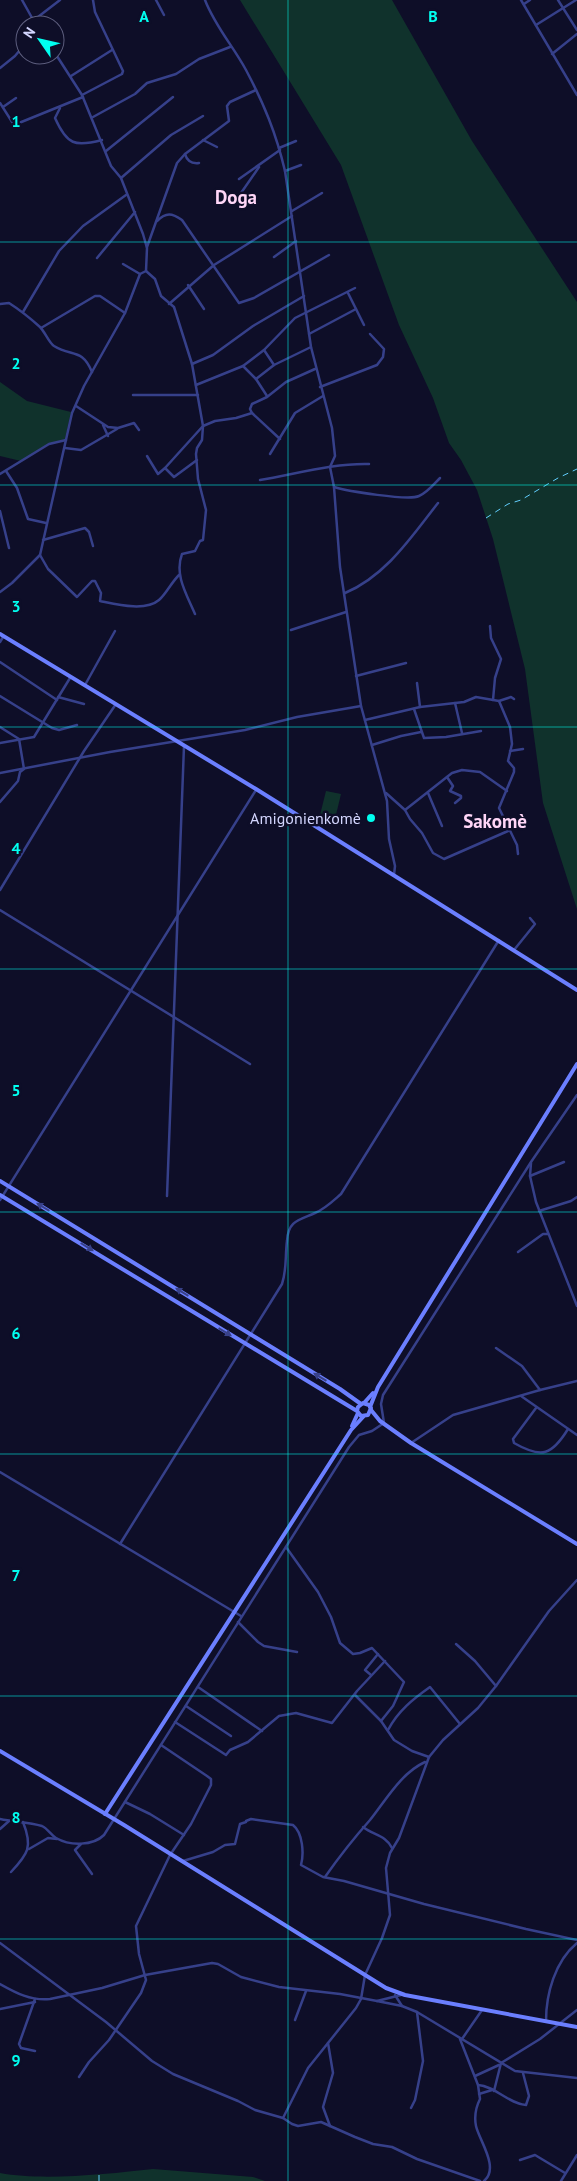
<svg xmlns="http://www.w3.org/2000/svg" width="577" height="2181" viewBox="0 0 577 2181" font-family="'PT Sans',sans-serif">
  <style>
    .green { fill: #10322c }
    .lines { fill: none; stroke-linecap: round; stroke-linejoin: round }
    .ferry { stroke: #62cfff; stroke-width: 1; stroke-dasharray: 6 5; stroke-linecap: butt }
    .street { stroke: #36408a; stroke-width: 2.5 }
    .secondary { stroke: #6b7fff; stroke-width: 4 }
    .oneway { fill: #384189 }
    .grid { fill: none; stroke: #00fff0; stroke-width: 1; stroke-opacity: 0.55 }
    .poi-dot { fill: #00fff0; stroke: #0e0e28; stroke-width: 2 }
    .labels { text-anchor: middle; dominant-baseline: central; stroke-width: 5; stroke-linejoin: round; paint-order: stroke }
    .poi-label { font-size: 16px; fill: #d4d6ff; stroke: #0e0e28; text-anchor: end }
    .quarter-label { font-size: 19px; font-weight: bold; fill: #ffd6f7; stroke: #0e0e28 }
    .grid-label { font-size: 16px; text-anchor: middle; font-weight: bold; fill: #00fff0; stroke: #0e0e28; stroke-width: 5; stroke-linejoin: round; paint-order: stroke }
  </style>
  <rect width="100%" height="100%" fill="#0e0e28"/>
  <!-- green -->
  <g class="green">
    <polygon points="240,0 392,0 472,141 577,302 577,909 543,803 525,669 493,539 477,490 461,460 449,443 433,398 399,325 341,165"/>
    <polygon points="0,382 27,401 71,412 65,439 49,444 21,461 0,456"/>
    <polygon points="326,791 341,794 334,823 319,819"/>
    <path d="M153,2169L253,2177L265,2181H0V2173C43,2181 108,2174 153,2169Z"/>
  </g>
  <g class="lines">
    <!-- ferry -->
    <g class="ferry">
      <polyline points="486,518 508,504 521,500 558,478 577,469"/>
      <polyline points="99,2181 99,2175"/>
    </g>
    <!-- street -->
    <g class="street">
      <polyline points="22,0 36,25"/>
      <polyline points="156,0 164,15"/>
      <path d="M205,0C215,26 233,46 246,70C264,104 276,133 285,171L311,347L332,428L335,456L330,467L334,487L340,567L361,706L387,801L389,839L395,866L394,875"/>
      <polyline points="521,0 577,95"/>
      <polyline points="558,0 577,30"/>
      <polyline points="524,4 530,0"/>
      <polyline points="34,20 60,0"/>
      <polyline points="536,25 576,0"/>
      <polyline points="552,54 577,34"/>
      <polyline points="0,68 15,56 25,44"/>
      <polyline points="71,76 112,50"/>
      <polyline points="82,95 122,74 123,71 95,12 93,0"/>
      <polyline points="0,103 14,125 83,97"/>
      <polyline points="3,107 16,98"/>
      <path d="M60,108L55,118C67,145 75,147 102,140"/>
      <polyline points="93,117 135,94 147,83 176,74 199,59 230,47"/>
      <polyline points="203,140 217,147"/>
      <polyline points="279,148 296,141"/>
      <polyline points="106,151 173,97"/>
      <path d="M185,154C187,161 191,164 199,163"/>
      <polyline points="285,171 301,165"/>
      <polyline points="121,178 171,135 203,116"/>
      <polyline points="239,179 280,150"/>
      <polyline points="241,193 259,167"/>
      <polyline points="292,211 322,193"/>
      <path d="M157,221C166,212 172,213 182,220L239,303L254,298L329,255"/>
      <polyline points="147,247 177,163 185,154 229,121 227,106 230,102 256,90"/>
      <polyline points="274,257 296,241"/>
      <polyline points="97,258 135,212"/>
      <polyline points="123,264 140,274"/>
      <path d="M146,271L155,279L161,296L174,307L192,364L203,426L202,440L197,448L196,454L198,479L206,510L203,540L200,541L195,551L182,554C174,575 187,595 195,614"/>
      <polyline points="188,285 204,309"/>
      <polyline points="348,293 364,325"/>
      <path d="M0,304L9,303C20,310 30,318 40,327C45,332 49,343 54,346C72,357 82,348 92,372"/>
      <polyline points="169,304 214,265 292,216"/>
      <polyline points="23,312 59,251 83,226 126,195"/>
      <polyline points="41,328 95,296 100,296 125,313"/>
      <polyline points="309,334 356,309"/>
      <polyline points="264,350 274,365"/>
      <polyline points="192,364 213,355 253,326 304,296"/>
      <polyline points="243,366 256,379 267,396"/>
      <polyline points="256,379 274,365 311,347"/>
      <polyline points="196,385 243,366 264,350 295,318 355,288"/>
      <polyline points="320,387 377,365 383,357 384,349 370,334"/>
      <polyline points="133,395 198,395"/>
      <polyline points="76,406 108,427 118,428 134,423 139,430"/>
      <polyline points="252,413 280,439"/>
      <polyline points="103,425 108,436"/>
      <polyline points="65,448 81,450 117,429"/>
      <polyline points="270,454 295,413 323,396"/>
      <polyline points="147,456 158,474 165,468 174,477 197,460"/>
      <polyline points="165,468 203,426 215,421 236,418 252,413 250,409 252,404 267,397 286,382 315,369"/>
      <polyline points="6,471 17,488 28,519 46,523"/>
      <polyline points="0,474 49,444 66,440"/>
      <path d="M260,480C296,474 333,463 369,464"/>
      <path d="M334,487C347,491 408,501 419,496C427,493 434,484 440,478"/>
      <polyline points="0,511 9,548"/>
      <polyline points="43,540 85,528 89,532 93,546"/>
      <path d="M40,555L48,569L77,597L92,581H95L101,593L100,601C115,604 145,612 159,600C166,594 171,583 179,575"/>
      <polyline points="0,592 12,583 40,555 72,413 84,386 125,313 140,274 146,271 147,248 143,234 121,178 111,166 82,95 55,53"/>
      <path d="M345,593C386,576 412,536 438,503"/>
      <polyline points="490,626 491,638 501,659 495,678 493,700"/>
      <polyline points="291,630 346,612"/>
      <polyline points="0,642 3,637"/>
      <polyline points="0,662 57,700"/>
      <polyline points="356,676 406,663"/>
      <polyline points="417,683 420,707"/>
      <polyline points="85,685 115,631"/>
      <polyline points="0,696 52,728 59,730 77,725"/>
      <polyline points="58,697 84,704"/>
      <polyline points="499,701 510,727 512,744 508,761 514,768 514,772 499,808 517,845 518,854"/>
      <polyline points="455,703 462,733"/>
      <polyline points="414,709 424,738 446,737 481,731"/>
      <polyline points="365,720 420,707 464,702 476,697 499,701 511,697 514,699"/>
      <polyline points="0,727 19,739 24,769 20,772 18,781 0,802"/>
      <polyline points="0,743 34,737 70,678"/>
      <polyline points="372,745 401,736 421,732"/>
      <polyline points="510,751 523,749"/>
      <polyline points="0,773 110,752 245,730 297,717 361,706"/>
      <polyline points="447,777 453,786 450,791 461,796 461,798 455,803"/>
      <polyline points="386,793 405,810 410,819 422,833 433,853 444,859 508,831"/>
      <polyline points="428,793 442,826"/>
      <polyline points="405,810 452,773 462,770 480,772 507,791"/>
      <polyline points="0,890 84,751 116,704"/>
      <polyline points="0,910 250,1064"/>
      <polyline points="514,950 535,924 530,918"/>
      <polyline points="531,1163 530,1176 536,1202 577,1306"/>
      <polyline points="530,1176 564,1162"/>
      <polyline points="167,1196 184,746"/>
      <polyline points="0,1200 256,790"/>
      <polyline points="539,1211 571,1201 577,1197"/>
      <polyline points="518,1252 543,1234 548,1234"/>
      <polyline points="496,1348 522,1366 540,1390"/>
      <polyline points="521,1396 577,1435"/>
      <path d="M536,1408L513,1439L514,1443C542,1459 552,1455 568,1429"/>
      <polyline points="411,1443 453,1415 540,1390 577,1381"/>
      <polyline points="0,1472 241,1616"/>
      <path d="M120,1544L282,1284C287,1269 285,1256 287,1241C288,1220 300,1220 315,1213C325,1209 333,1201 341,1194L499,940"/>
      <polyline points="286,1547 318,1592 331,1617 340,1643 353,1654 360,1653 372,1648 404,1682 393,1706 381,1721"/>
      <polyline points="238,1622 258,1642 264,1646 297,1652"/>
      <polyline points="456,1644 475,1661 496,1686"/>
      <polyline points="371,1675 365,1670 378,1654"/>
      <polyline points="198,1687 262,1731"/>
      <polyline points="355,1695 381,1721 394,1740 412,1751 429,1757"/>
      <polyline points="186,1706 231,1736"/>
      <polyline points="175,1722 226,1755 230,1750 248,1742 279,1716 296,1713 332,1723 357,1691 385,1661"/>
      <path d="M388,1730C398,1711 413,1699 430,1687L460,1724"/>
      <polyline points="125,1802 150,1814 184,1835"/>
      <path d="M0,1819C14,1822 28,1822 42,1826C48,1829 51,1835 56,1838C70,1846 93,1846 104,1835L349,1447L359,1435L372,1431L384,1423L381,1404L383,1395L531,1162L577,1095"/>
      <path d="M363,1827C373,1835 386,1835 392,1848"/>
      <polyline points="0,1829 9,1821"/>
      <polyline points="81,1844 75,1850 92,1874"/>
      <polyline points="29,1849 48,1838 57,1839"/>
      <path d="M183,1861L213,1852L225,1845L235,1844L240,1824L246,1822V1821L251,1819L293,1825C303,1833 304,1854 301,1865L323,1877L344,1881L424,1904L526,1929L577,1940"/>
      <path d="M11,1872C28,1854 33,1847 23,1822"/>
      <path d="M325,1877C339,1857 354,1838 370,1820C386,1800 401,1773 425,1762"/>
      <polyline points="0,1943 106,2022 152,2061 173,2074 238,2101 255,2110 283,2118 292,2124 298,2126 321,2122 355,2137 373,2144 392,2147 417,2159 480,2181"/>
      <path d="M0,1984C16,1993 31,2001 50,1999L102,1988L145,1975L212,1963L218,1964L241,1977L279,1987L340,1994L377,2001L401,1995"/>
      <polyline points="395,1995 402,2006"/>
      <polyline points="35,1999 19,2044 21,2048 35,2051"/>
      <polyline points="377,2001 402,2006 417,2012 515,2071 577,2078"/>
      <polyline points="0,2009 35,2002"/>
      <polyline points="295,2020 306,1991"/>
      <path d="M546,2021C546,1994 555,1961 577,1943"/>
      <path d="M460,2039L478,2085L480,2099C476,2107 474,2116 476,2126C479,2140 500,2168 484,2181"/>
      <polyline points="462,2039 482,2010"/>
      <polyline points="328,2043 333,2073 323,2107 330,2126"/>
      <polyline points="475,2076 499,2065"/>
      <polyline points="79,2077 89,2062 109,2040 141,1993 146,1980 139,1954 136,1926 170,1855 191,1824 211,1785 211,1779 207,1776 161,1745"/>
      <path d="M478,2085C495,2086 509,2104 526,2105L529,2096L523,2073"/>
      <polyline points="494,2091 501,2063 540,2039 577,2010"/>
      <polyline points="479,2094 492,2090"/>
      <polyline points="411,2108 415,2100 423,2061 417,2012"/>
      <polyline points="283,2118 308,2068 356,2008 361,1999 365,1975 382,1938 390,1915 386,1868 390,1853 399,1838 429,1757 443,1740 478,1708 496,1686 549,1611 577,1580"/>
      <polyline points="520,2160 535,2155 565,2173"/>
      <polyline points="561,2181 577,2155"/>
    </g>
    <!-- secondary -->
    <g class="secondary">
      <polyline points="0,634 256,789 577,990"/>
      <polyline points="0,1181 340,1389 361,1404"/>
      <polyline points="0,1195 357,1411 361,1416 368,1415 371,1408 369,1405 363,1403 358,1407 357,1411"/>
      <polyline points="364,1403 373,1393"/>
      <polyline points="370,1407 378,1387 577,1064"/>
      <polyline points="371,1410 380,1421 411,1443 577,1544"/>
      <polyline points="352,1426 358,1413"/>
      <polyline points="0,1751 124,1825 386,1988 405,1995 577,2027"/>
      <polyline points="105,1814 351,1430 363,1417"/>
    </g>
  </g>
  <!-- one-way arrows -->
  <defs><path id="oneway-solid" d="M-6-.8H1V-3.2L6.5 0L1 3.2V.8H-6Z" transform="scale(1.25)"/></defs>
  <g class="oneway">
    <use href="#oneway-solid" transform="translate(43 1207) rotate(-149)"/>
    <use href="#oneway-solid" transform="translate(87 1247) rotate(32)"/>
    <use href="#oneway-solid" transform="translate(182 1292) rotate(-149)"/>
    <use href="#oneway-solid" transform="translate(225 1332) rotate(31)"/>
    <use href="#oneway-solid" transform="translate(320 1377) rotate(-149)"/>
  </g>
  <!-- grid -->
  <path class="grid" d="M288,0V2181M0,242H577M0,485H577M0,727H577M0,969H577M0,1212H577M0,1454H577M0,1696H577M0,1939H577"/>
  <!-- markers -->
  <circle class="poi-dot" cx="371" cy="818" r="5"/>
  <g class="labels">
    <!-- poi labels -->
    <g class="poi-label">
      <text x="361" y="818">Amigonienkomè</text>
    </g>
    <!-- quarter labels -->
    <g class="quarter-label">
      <text x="236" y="197">Doga</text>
      <text x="495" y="821">Sakomè</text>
    </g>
  </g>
  <g class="grid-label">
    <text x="144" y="22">A</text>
    <text x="433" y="22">B</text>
    <text x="16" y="127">1</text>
    <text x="16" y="369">2</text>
    <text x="16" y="612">3</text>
    <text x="16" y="854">4</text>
    <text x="16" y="1096">5</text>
    <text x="16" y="1339">6</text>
    <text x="16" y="1581">7</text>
    <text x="16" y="1823">8</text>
    <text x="16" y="2066">9</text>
  </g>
  <!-- north arrow -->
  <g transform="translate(40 40) rotate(304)"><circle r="24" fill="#0e0e28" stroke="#5d5e7e"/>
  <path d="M0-4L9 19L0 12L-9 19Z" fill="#00fff0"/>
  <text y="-8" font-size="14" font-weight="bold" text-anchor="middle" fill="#d4d6ff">N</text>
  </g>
</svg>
